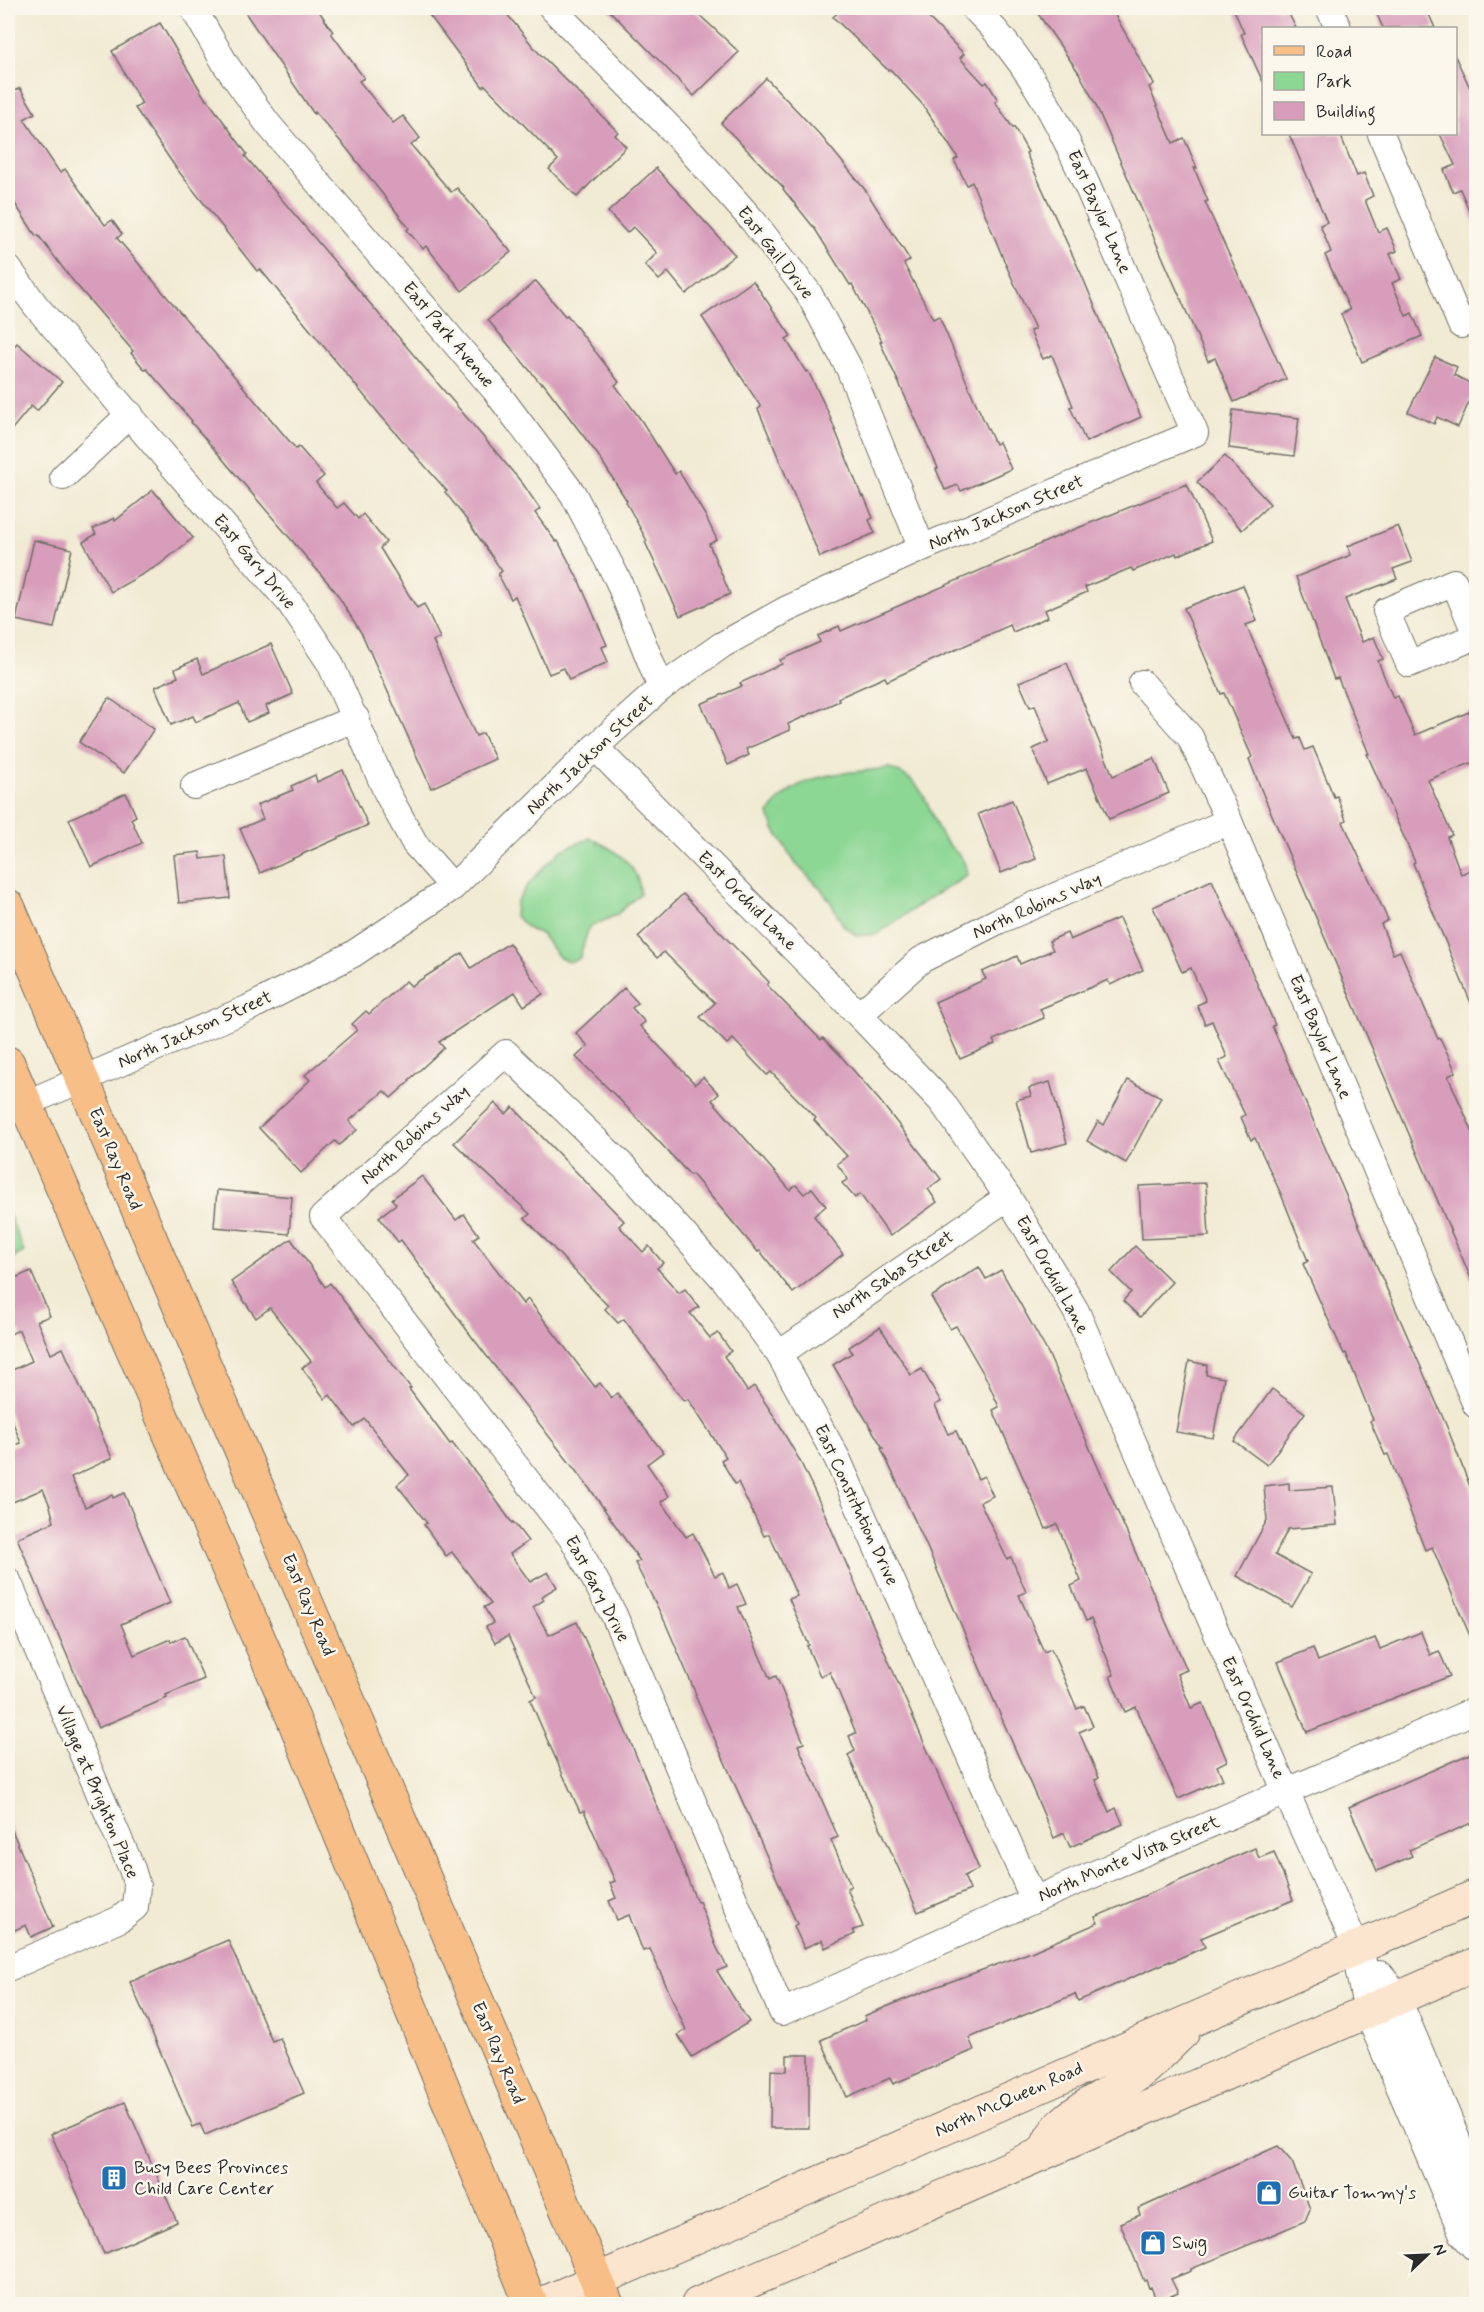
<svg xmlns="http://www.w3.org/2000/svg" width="1484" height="2312" viewBox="0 0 1484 2312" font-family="Mynerve,sans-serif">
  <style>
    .green { fill: #8cd794; stroke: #5c8160; stroke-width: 1.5 }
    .building { fill: #d89dbb }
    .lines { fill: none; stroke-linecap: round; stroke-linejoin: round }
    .minor-casing { stroke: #706e66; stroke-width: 28 }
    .tertiary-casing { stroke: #706e66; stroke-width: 34 }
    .secondary-casing { stroke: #706e66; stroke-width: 35 }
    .primary-casing { stroke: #706e66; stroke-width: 35 }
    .minor { stroke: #fff; stroke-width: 26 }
    .tertiary { stroke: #fff; stroke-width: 32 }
    .secondary { stroke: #fce5cf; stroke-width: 33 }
    .primary { stroke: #f7be87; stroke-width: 33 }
    .labels { text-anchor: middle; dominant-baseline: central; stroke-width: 5; stroke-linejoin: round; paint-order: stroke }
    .street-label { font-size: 18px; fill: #2b2b2b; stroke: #fbf7ec }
    .poi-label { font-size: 18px; fill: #2b2b2b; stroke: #fbf7ec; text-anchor: start }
  </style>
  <rect width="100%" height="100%" fill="#fbf7ec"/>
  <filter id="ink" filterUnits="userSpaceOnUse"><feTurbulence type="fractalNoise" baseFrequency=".0167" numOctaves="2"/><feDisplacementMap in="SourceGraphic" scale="12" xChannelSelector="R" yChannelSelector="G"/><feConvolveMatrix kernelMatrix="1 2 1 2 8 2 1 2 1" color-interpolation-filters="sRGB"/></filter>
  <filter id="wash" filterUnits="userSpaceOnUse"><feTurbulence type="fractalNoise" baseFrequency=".008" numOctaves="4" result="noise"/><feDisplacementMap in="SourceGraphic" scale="24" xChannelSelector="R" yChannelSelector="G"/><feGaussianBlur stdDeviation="1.35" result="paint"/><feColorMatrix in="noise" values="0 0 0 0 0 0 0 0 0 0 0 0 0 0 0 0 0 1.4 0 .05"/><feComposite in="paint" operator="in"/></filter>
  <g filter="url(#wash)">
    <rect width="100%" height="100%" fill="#f1ebd4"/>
    <!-- green -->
    <g class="green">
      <path d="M889,768C900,773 909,776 917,786C928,798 932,818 940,833C949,851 966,852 967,876L928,899L877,934L857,936L843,925L830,901L820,888L796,864L774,829L769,814C793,771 845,774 889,768Z"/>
      <path d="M590,838C613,848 641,866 640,894L616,915L589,927L579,959L568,962L558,956L540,933L530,930L515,916L516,903L527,886L545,866L562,850Z"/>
      <polygon points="8,1212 24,1252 8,1260"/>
    </g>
    <g id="blocks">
      <!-- building -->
      <g class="building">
        <polygon points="242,8 317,8 333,32 331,33 364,78 359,81 393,123 403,116 420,138 411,145 451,192 457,188 511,252 462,291 426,246 423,249 407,230 409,228 348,150 315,112 314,114"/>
        <polygon points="424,8 502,8 536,50 618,132 615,135 626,147 577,197 549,169 558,160 485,85 483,87"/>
        <polygon points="607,8 692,8 739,52 694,96"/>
        <polygon points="843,8 919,8 964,54 960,58 984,84 987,82 998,100 995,102 1013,128 1014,127 1028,152 1026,153 1083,278 1141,417 1086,442 1070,407 1073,406 1052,355 1043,359 1030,331 1035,329 1005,263 972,182 967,185 954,160 958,158 923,105 890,69 888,70 833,17"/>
        <polygon points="1034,8 1111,8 1154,84 1149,87 1173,143 1184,138 1197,168 1194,168 1208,201 1205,202 1286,379 1234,402 1215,358 1208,361 1095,103 1079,73"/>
        <polygon points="1233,8 1286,8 1296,28 1263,28 1263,82 1241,34 1244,33"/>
        <polygon points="1374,8 1426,8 1435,28 1383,28"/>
        <polygon points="160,23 206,100 207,99 247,154 245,156 523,484 540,509 535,513 556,542 558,541 579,581 607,645 602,647 608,662 569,680 564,668 549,674 515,596 511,599 498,574 502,571 466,519 445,492 447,491 381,416 260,269 257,271 176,168 135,108 142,104 112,51"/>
        <polygon points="1455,56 1471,90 1476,88 1476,227 1460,189 1453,192 1444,170 1455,165 1440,134 1455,134"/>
        <polygon points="766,78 821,136 866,191 910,260 904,264 933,319 939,316 974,399 995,444 999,442 1011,469 961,491 958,485 945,490 936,469 938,468 880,342 882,341 852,284 850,285 815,229 783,189 784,188 721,123"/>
        <polygon points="20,88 35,113 24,119 60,173 65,169 105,225 112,220 122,234 117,238 296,449 299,447 324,476 316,483 337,508 344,503 358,519 363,514 386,542 380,548 417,608 424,604 440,638 433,641 455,691 476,736 483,733 495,759 431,788 362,634 335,591 191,422 192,421 147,369 145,370 131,353 133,351 69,276 38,235 36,236 8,193 8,94"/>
        <polygon points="1289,134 1340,134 1357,176 1364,173 1373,196 1365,200 1378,232 1387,228 1397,251 1390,254 1401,279 1392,283 1406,316 1412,313 1422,336 1362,362 1341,314 1350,310 1325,255 1331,252 1320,225 1327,222"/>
        <polygon points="656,168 735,255 686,294 668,272 659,280 645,265 657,253 633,227 627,233 608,212"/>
        <polygon points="536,281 565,316 567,315 619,382 615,385 641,420 675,474 679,471 705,515 717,540 709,544 730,594 680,616 645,542 647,541 626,502 627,501 598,455 543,383 541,384 488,320"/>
        <polygon points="753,281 791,336 786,339 806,372 808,371 828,412 862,497 864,496 873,518 869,520 875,533 820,557 758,409 761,407 702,317"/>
        <polygon points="17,343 62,382 37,411 31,406 8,434 8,354"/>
        <polygon points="1435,357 1457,367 1454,375 1476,386 1458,427 1437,417 1434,424 1408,412"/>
        <polygon points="1233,410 1299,418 1294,456 1229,448"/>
        <polygon points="1225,456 1270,504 1242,530 1197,482"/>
        <polygon points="1187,484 1212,541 1177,556 1176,553 1133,571 1131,568 1085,587 1087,592 1045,610 1048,617 1013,632 1010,625 887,681 885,677 838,698 839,701 788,724 790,730 746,749 749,755 728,765 701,704 742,686 740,683 782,664 780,660 820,642 818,636 839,626 841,631 1068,532"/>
        <polygon points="153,490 193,538 159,565 111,592 83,542 96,534 93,529 114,518 115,521"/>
        <polygon points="1398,526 1412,562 1393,569 1397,579 1345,599 1362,642 1374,637 1383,659 1378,661 1393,698 1398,696 1415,735 1476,709 1476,761 1428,780 1452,835 1447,837 1461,874 1473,869 1476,879 1476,1015 1433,912 1413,863 1415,862 1367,754 1369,754 1338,678 1334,679 1296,577 1351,555 1348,546"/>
        <polygon points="34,540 72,549 54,628 16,620"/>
        <polygon points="1243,585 1257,621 1246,625 1296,739 1300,738 1305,750 1313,747 1334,797 1337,796 1346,820 1343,822 1388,920 1381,924 1393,954 1400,951 1438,1039 1440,1038 1456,1072 1448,1076 1476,1140 1476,1290 1263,794 1249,759 1252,757 1224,693 1221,694 1184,608"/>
        <polygon points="271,644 293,694 266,706 269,713 247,722 239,703 196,722 193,716 171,725 155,687 178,677 175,669 197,659 203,674"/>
        <polygon points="1067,663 1113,776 1154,758 1169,793 1109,819 1087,768 1047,784 1033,749 1049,742 1035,705 1030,707 1019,682"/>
        <polygon points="109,698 154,729 124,773 79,742"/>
        <polygon points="343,770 368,825 260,873 240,829 263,819 257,805 293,790 291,786 315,775 317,782"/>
        <polygon points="126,793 136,816 131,819 142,843 91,867 69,819"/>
        <polygon points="1012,800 1036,859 1001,873 978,814"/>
        <polygon points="200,852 201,859 226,856 230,898 179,903 174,855"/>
        <polygon points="1212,880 1275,1025 1272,1026 1447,1427 1476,1502 1476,1650 1432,1547 1425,1550 1388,1454 1385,1455 1370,1421 1373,1420 1346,1353 1344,1354 1303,1264 1308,1261 1281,1194 1255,1138 1251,1140 1241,1117 1245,1115 1219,1061 1227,1057 1212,1021 1205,1024 1197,1005 1206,1001 1191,968 1182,972 1153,907"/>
        <polygon points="683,894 769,982 767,985 821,1040 823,1038 840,1055 880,1101 941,1179 928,1189 937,1202 890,1236 860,1194 855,1198 842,1183 848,1179 837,1164 847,1156 814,1120 816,1118 771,1072 767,1075 733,1039 727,1044 700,1017 715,1003 664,952 657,958 638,937"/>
        <polygon points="1119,918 1143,970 1110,985 1108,980 1040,1009 1044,1018 993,1040 995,1044 960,1059 935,1002 986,979 982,972 1017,956 1020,964 1053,950 1049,941 1067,933 1070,940"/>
        <polygon points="509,943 543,994 524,1006 515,992 439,1042 444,1048 409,1080 410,1081 391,1098 384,1091 349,1121 357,1130 339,1145 335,1141 301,1173 259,1128 310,1080 305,1075 357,1030 352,1024 366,1011 369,1014 406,981 411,986 462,953 471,968"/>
        <polygon points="624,988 638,1003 632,1008 645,1022 640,1026 695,1084 703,1077 719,1094 712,1100 790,1190 796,1185 804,1194 812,1188 826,1206 814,1216 843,1254 793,1293 760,1251 758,1252 692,1174 690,1175 621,1101 576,1057 588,1046 576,1033"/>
        <polygon points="1128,1080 1161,1097 1126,1163 1087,1141 1098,1121 1104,1125"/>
        <polygon points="1050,1082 1067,1143 1031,1153 1016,1100 1031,1096 1029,1088"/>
        <polygon points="495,1103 506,1114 513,1107 624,1221 619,1226 643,1252 649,1246 663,1263 657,1268 679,1293 685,1289 699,1307 690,1313 710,1338 718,1333 731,1351 724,1356 747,1391 754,1386 772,1413 799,1459 820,1503 979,1869 964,1876 970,1890 918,1912 848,1755 855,1751 849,1736 856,1733 830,1672 820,1676 807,1646 809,1645 789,1599 797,1596 769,1534 764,1536 738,1482 735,1484 721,1460 726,1457 688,1399 684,1401 624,1319 618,1323 605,1309 608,1306 525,1218 530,1214 454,1143"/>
        <polygon points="422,1176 456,1220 464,1214 479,1235 473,1239 523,1304 528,1299 595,1387 600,1383 611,1398 617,1393 663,1452 647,1464 669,1496 661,1502 686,1537 693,1533 715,1576 723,1572 729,1588 737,1584 746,1604 738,1607 770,1679 776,1676 804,1743 798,1745 838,1837 831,1840 851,1886 847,1888 863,1927 853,1930 855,1934 825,1948 822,1940 804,1948 794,1926 797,1924 695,1695 696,1694 665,1622 635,1563 640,1561 593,1493 472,1337 401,1240 398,1242 379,1217 396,1204 392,1199"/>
        <polygon points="1206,1183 1209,1236 1142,1239 1139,1186"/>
        <polygon points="217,1190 292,1197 289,1234 214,1227"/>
        <polygon points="291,1239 325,1287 330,1283 411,1388 409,1389 450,1444 452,1443 484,1483 512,1523 513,1522 528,1541 510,1554 530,1582 548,1572 557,1587 542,1596 544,1600 533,1607 549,1635 577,1622 633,1748 697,1902 699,1901 716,1946 727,1967 717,1971 749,2022 692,2057 678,2035 686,2030 650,1949 643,1951 629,1915 617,1920 609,1901 616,1898 610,1883 615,1881 584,1811 580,1812 550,1746 530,1700 536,1697 508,1636 495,1643 486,1627 493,1623 484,1607 491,1604 452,1552 446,1556 424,1525 427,1523 397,1485 409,1475 365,1419 354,1427 330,1395 325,1399 302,1368 311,1361 270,1308 256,1318 231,1282"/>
        <polygon points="1135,1246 1172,1282 1140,1317 1123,1301 1131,1292 1111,1272"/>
        <polygon points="979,1267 986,1279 1001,1270 1048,1353 1187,1670 1177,1674 1191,1708 1203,1703 1227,1761 1217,1766 1223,1779 1178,1799 1136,1707 1125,1712 1110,1676 1114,1675 1091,1619 1086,1621 1071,1586 1081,1581 1057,1524 1046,1529 993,1410 999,1407 986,1378 956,1326 950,1329 931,1297"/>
        <polygon points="31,1271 50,1316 37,1321 51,1354 63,1348 112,1458 71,1477 85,1507 112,1495 113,1498 124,1493 170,1603 121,1624 134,1655 170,1639 171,1642 185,1636 204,1679 166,1695 167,1698 98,1728 17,1538 54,1522 50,1506 43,1489 8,1504 8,1448 21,1443 8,1410 8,1372 32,1361 19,1330 8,1335 8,1281"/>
        <polygon points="880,1327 911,1375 922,1369 941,1402 935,1405 948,1434 956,1431 978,1479 984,1476 993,1496 980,1502 1007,1559 1011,1557 1026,1592 1019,1595 1044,1652 1051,1649 1077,1709 1084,1706 1093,1726 1079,1732 1099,1778 1095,1780 1109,1812 1116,1808 1123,1824 1070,1847 1064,1833 1054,1838 924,1540 881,1448 883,1448 833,1365 852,1353 849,1347"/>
        <polygon points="1189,1361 1207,1365 1206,1375 1224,1378 1213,1438 1176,1432"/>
        <polygon points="1272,1389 1305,1413 1267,1465 1234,1441"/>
        <polygon points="1289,1483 1289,1490 1333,1487 1337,1525 1288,1529 1275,1555 1311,1574 1292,1607 1237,1576 1267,1520 1264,1486"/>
        <polygon points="1421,1632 1430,1655 1439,1651 1450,1676 1307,1732 1278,1662 1313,1648 1318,1661 1375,1638 1380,1649"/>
        <polygon points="1476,1751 1476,1821 1409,1850 1412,1856 1377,1871 1349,1807"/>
        <polygon points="8,1821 53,1927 31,1937 26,1925 8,1933"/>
        <polygon points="1255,1848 1259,1858 1274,1852 1293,1900 1201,1938 1205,1947 1170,1962 1170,1961 1078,2001 1075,1994 969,2038 974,2050 893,2084 890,2078 847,2097 821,2040 866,2020 864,2016 933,1988 1031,1952 1098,1923 1095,1917"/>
        <polygon points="228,1940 272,2041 280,2038 304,2093 205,2135 200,2124 193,2127 130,1982"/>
        <polygon points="787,2055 809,2055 809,2128 770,2128 771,2070 787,2071"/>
        <polygon points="125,2102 177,2222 104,2254 51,2134"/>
        <polygon points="1278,2146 1292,2162 1310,2209 1305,2221 1191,2269 1191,2271 1171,2279 1178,2293 1157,2302 1151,2287 1149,2288 1146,2280 1144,2281 1120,2223 1140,2215 1138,2209"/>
      </g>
    </g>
  </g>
  <g filter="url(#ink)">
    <use href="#blocks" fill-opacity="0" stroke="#706e66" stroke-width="1.5"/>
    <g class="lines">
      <defs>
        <g id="minor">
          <polyline points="193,8 226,65 268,124 495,390 573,494 618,580 661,688"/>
          <polyline points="552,8 676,134 753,221 808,292 849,368 922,548"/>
          <polyline points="1329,8 1338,28"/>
          <polyline points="1381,134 1461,325 1476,318"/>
          <polyline points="8,268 36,306 290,603 330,663 387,793 415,844 453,887"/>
          <polyline points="63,477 130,414"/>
          <polyline points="1476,635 1454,582 1386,611 1409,664 1476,636"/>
          <polyline points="1142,683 1190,737 1229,821 1476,1405"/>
          <polyline points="595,747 859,1015 942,1102 1008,1197 1076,1311 1286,1792 1357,1948"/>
          <polyline points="194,786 356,718"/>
          <polyline points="859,1015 921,960 998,921 1229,821"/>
          <path d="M8,1111L249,1008L353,954L453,887L595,747L661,688L722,645L787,609L922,548L1195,433C1167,369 1139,305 1111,241C1074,155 1042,74 974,8"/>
          <polyline points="779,1354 1008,1197"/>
          <polyline points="8,1581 132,1869 137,1886 135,1907 120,1919 8,1968"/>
          <polyline points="1034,1900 837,1458 779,1354 726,1282 627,1170 506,1053 323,1217 574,1541 614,1615 782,2012 1034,1900 1476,1710"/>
        </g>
        <g id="tertiary">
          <polyline points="1357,1948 1370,2011 1465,2232 1476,2245"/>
          <polyline points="1379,1977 1395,2000 1476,2191"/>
        </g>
        <g id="secondary">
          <path d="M1046,2151C1053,2114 1111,2096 1139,2073C1154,2061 1168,2046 1183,2032"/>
          <polyline points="542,2304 1476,1896"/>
          <polyline points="698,2304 1476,1964"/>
        </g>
        <g id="primary">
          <polyline points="8,906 607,2304"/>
          <polyline points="8,1063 289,1708 531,2304"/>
        </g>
      </defs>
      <!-- minor casing -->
      <use href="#minor" class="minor-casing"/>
      <!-- tertiary casing -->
      <use href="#tertiary" class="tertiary-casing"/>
      <!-- secondary casing -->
      <use href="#secondary" class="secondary-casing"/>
      <!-- primary casing -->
      <use href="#primary" class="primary-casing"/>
      <!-- minor -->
      <use href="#minor" class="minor"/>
      <!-- tertiary -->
      <use href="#tertiary" class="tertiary"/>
      <!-- secondary -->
      <use href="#secondary" class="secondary"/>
      <!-- primary -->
      <use href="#primary" class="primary"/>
    </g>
  </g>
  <!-- icons -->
  <defs>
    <symbol id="building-square" viewBox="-11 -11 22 22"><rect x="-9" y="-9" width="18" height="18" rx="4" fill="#1f6fb2" stroke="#fbf7ec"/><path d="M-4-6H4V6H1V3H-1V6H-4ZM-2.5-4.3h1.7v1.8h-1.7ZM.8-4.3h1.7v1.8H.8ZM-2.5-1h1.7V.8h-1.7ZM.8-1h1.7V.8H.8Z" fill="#fff"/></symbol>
    <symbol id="shop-square" viewBox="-11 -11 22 22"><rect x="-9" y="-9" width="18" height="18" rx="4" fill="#1f6fb2" stroke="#fbf7ec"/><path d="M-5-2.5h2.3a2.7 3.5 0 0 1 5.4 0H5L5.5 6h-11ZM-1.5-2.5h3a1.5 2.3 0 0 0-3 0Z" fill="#fff"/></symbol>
  </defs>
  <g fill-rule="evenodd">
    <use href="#building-square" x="99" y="2163" width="30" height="30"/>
    <use href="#shop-square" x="1254" y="2178" width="30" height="30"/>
    <use href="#shop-square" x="1138" y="2228" width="30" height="30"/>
  </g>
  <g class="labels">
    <!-- street labels -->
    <g class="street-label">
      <text transform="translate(1099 212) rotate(66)">East Baylor Lane</text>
      <text transform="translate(775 253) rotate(52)">East Gail Drive</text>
      <text transform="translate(448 335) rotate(50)">East Park Avenue</text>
      <text transform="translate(1006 513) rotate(-23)">North Jackson Street</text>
      <text transform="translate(254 562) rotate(50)">East Gary Drive</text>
      <text transform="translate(590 755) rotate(-43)">North Jackson Street</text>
      <text transform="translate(747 901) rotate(45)">East Orchid Lane</text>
      <text transform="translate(1037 906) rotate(-24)">North Robins Way</text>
      <text transform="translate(195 1030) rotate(-24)">North Jackson Street</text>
      <text transform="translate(1320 1037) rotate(67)">East Baylor Lane</text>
      <text transform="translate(415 1135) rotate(-42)">North Robins Way</text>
      <text transform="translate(115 1159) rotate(67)">East Ray Road</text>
      <text transform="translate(893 1275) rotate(-34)">North Saba Street</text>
      <text transform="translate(1052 1275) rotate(61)">East Orchid Lane</text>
      <text transform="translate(856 1505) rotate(65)">East Constitution Drive</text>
      <text transform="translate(597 1589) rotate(62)">East Gary Drive</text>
      <text transform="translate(308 1605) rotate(67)">East Ray Road</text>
      <text transform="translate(1253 1718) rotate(66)">East Orchid Lane</text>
      <text transform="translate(97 1792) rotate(67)">Village at Brighton Place</text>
      <text transform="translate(1129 1859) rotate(-23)">North Monte Vista Street</text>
      <text transform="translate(498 2053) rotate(67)">East Ray Road</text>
      <text transform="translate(1009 2100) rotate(-24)">North McQueen Road</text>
    </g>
    <!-- poi labels -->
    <g class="poi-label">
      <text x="134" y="2168">Busy Bees Provinces<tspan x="134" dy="21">Child Care Center</tspan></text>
      <text x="1288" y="2193">Guitar Tommy's</text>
      <text x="1172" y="2243">Swig</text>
    </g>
  </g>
  <!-- margin -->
  <rect width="1484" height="2312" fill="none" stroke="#fbf7ec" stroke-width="30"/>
  <!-- legend -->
  <rect x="1262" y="27" width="195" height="108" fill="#fbf7ec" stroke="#a8a59f" stroke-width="1.5"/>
  <rect x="1274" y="46" width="30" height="9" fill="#f7be87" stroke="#a8a59f" stroke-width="1.5"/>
  <text x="1316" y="57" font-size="18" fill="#2b2b2b">Road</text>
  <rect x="1274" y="72" width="30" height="18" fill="#8cd794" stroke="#a8a59f" stroke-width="1.5"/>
  <text x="1316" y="87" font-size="18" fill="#2b2b2b">Park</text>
  <rect x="1274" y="102" width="30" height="18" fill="#d89dbb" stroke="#a8a59f" stroke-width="1.5"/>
  <text x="1316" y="117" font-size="18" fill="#2b2b2b">Building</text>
  <!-- north arrow -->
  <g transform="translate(1427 2255) rotate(67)" stroke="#fbf7ec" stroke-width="4.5" paint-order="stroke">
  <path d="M0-4.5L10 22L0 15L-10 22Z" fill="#2b2b2b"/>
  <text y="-9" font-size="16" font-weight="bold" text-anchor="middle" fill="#2b2b2b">N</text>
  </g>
</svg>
